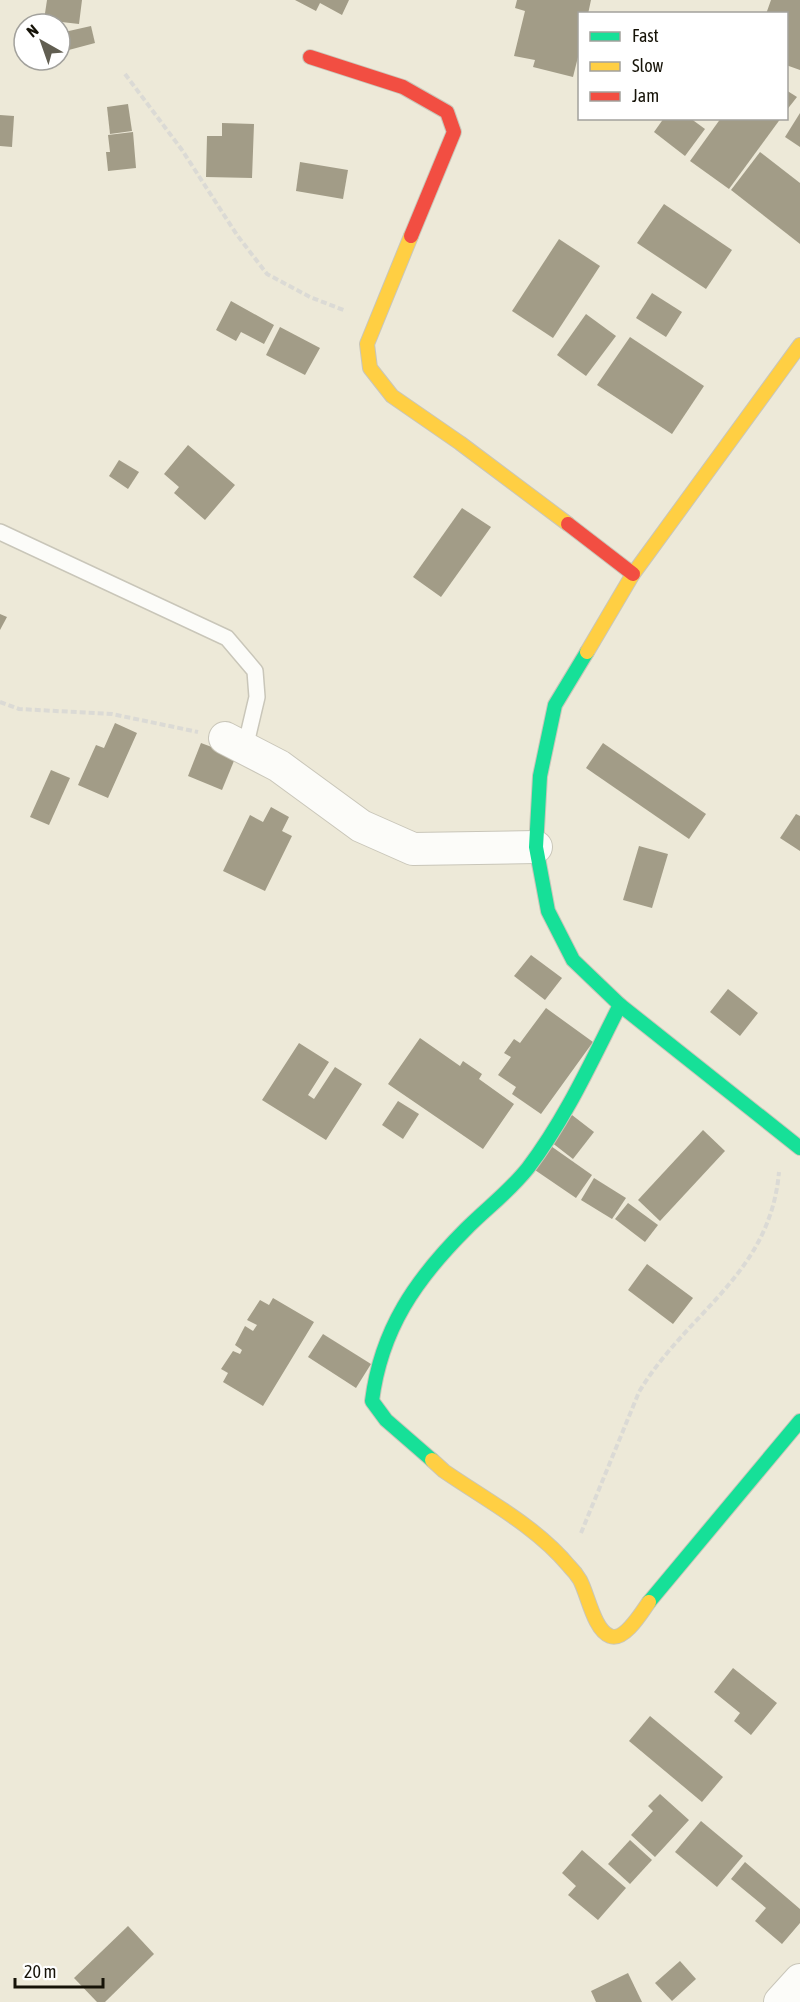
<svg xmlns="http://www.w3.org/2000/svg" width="800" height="2002" viewBox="0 0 800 2002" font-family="'Asap Condensed',sans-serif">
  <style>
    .building { fill: #a29c87 }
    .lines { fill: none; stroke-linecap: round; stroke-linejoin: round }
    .lane-casing { stroke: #c9c6b9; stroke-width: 18 }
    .street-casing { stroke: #c9c6b9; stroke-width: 34 }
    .fast-casing { stroke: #c9c6b9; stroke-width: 16 }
    .slow-casing { stroke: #c9c6b9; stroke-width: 16 }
    .jam-casing { stroke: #c9c6b9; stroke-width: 16 }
    .path { stroke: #dbdad5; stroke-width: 4; stroke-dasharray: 6 3; stroke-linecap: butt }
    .lane { stroke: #fcfcf9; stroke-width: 15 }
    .street { stroke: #fcfcf9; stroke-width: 32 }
    .fast { stroke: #16e098; stroke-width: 14 }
    .slow { stroke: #ffcf43; stroke-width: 14 }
    .jam { stroke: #f24e42; stroke-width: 14 }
  </style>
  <rect width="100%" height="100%" fill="#ede9d8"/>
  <!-- building -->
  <g class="building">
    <polygon points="47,0 82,0 79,24 44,20"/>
    <polygon points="295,0 349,0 342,15 320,3 316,11"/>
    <polygon points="517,0 591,0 588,14 580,14 580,49 573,77 533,67 535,60 514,56 525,11 515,8"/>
    <polygon points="771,0 800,0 800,70 786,65 786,14 766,14"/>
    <polygon points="91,26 95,43 65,51 60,33"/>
    <polygon points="786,90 797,97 786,111"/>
    <polygon points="128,104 132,131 110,134 107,107"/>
    <polygon points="800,113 800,147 785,137"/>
    <polygon points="0,115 14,116 12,147 0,146"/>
    <polygon points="664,118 690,118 705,129 685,156 654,132"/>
    <polygon points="721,118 781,118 729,189 690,161"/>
    <polygon points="222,123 254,124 252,178 206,177 207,136 222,136"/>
    <polygon points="133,132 136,168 108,171 106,152 110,152 108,135"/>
    <polygon points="760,152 800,183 800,244 731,190"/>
    <polygon points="300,162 348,170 343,199 296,191"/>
    <polygon points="664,204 732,250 706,289 637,243"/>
    <polygon points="559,239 600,266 553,338 512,311"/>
    <polygon points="652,293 682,312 666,337 636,318"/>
    <polygon points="231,301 274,325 264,344 241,332 236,341 216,330"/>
    <polygon points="586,314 616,336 586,376 557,355"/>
    <polygon points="280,327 320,348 305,375 266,355"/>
    <polygon points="630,337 704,386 672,434 597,385"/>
    <polygon points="188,445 235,485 205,520 174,493 179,487 164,474"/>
    <polygon points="119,460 139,472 128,489 109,476"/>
    <polygon points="462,508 491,527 441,597 413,577"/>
    <polygon points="0,614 7,617 0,630"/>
    <polygon points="115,723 137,733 108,798 78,785 96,745 104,748"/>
    <polygon points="201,743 236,756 222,790 188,776"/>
    <polygon points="603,743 706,814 689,839 586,768"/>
    <polygon points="51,770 70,778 49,825 30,817"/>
    <polygon points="271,807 289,817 282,831 292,836 265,891 223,871 250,815 263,822"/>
    <polygon points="796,814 800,816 800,851 780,838"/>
    <polygon points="639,846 668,854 652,908 623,900"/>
    <polygon points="531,955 562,978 545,1000 514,976"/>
    <polygon points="728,989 758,1013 740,1036 710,1012"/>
    <polygon points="546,1008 593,1042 541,1114 512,1094 516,1087 498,1075 511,1057 504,1053 514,1039 520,1043"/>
    <polygon points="420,1038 460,1066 463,1061 482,1074 479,1079 514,1104 483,1149 388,1084"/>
    <polygon points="299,1043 329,1062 308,1095 314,1099 335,1067 362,1084 326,1140 262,1100"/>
    <polygon points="398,1101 419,1114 403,1139 382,1125"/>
    <polygon points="572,1115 594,1132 573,1159 551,1142"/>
    <polygon points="703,1130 725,1151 660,1221 638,1200"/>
    <polygon points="548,1144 592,1175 576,1198 532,1168"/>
    <polygon points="594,1178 626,1198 612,1219 581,1200"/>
    <polygon points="628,1203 658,1225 645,1242 615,1219"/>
    <polygon points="647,1264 693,1298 673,1324 628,1290"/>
    <polygon points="273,1298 314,1322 263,1406 223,1382 228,1373 221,1369 233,1351 240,1354 242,1350 235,1345 245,1326 253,1331 257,1325 247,1320 260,1300 269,1305"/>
    <polygon points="323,1334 371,1364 356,1388 308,1357"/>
    <polygon points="733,1668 777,1703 751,1735 734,1721 740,1713 714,1692"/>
    <polygon points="650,1716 723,1777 702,1802 629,1741"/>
    <polygon points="660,1794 689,1820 655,1857 631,1835 653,1811 648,1806"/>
    <polygon points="701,1821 743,1856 717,1887 675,1852"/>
    <polygon points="630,1840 652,1860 630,1884 608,1864"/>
    <polygon points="582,1850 626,1888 598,1920 568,1895 576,1886 562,1873"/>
    <polygon points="745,1862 800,1909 800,1923 782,1944 755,1921 766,1908 731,1879"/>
    <polygon points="128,1926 154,1954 105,2002 97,2002 74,1978"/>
    <polygon points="680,1961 696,1979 672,2001 655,1983"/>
    <polygon points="628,1973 642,2002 596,2002 591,1991"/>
  </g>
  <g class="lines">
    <defs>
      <polyline id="lane" points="0,532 227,638 255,671 257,697 245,748"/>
      <g id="street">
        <polyline points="225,738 279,766 361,826 413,849 536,847"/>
        <polyline points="780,2002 800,1980"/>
      </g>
      <g id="fast">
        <polyline points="587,652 555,705 540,776 536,847 548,911 573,960 620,1005 800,1148"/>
        <path d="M432,1460L386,1420L372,1401C381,1329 416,1279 466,1229C488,1207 509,1192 528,1168C566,1118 592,1060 620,1005"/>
        <polyline points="649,1602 800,1421"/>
      </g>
      <g id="slow">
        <polyline points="411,236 367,344 370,368 392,396 460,443 568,524"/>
        <polyline points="587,652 633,574 800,345"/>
        <path d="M432,1460L444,1471C486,1500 536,1526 569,1566C573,1570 577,1575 580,1580C588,1595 594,1630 610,1636C624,1642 642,1612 649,1602"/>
      </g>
      <g id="jam">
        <polyline points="310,57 403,87 447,112 454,132 411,236"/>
        <polyline points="568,524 633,574"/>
      </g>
    </defs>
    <!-- lane casing -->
    <use href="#lane" class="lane-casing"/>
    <!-- street casing -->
    <use href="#street" class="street-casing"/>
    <!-- fast casing -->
    <use href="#fast" class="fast-casing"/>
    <!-- slow casing -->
    <use href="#slow" class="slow-casing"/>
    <!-- jam casing -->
    <use href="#jam" class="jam-casing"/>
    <!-- path -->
    <g class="path">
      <polyline points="125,74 182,150 237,235 267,274 310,297 346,311"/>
      <polyline points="0,702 19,709 112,714 198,732"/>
      <path d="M581,1533L639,1392C687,1312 770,1275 779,1172"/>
    </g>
    <!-- lane -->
    <use href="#lane" class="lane"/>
    <!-- street -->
    <use href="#street" class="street"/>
    <!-- fast -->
    <use href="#fast" class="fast"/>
    <!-- slow -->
    <use href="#slow" class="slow"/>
    <!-- jam -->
    <use href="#jam" class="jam"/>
  </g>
  <!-- legend -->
  <rect x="578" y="12" width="210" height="108" fill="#ffffff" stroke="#a2a19c" stroke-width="1.5"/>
  <rect x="590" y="32" width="30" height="9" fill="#16e098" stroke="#a2a19c" stroke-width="1.5"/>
  <text x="632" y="42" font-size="18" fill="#161308">Fast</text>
  <rect x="590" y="62" width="30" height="9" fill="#ffcf43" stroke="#a2a19c" stroke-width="1.5"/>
  <text x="632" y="72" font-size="18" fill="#161308">Slow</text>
  <rect x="590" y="92" width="30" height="9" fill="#f24e42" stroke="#a2a19c" stroke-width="1.5"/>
  <text x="632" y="102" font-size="18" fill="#161308">Jam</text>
  <!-- north arrow -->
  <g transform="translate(42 42) rotate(320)"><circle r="28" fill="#ffffff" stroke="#a2a19c" stroke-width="1.5"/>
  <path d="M0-4.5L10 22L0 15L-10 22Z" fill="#615e51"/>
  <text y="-9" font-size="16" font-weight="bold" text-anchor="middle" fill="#161308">N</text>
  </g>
  <!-- scale -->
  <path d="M15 1978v9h88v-9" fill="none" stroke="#161308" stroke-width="3"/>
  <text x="24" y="1978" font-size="18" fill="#161308" stroke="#ffffff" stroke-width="4.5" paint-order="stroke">20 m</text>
</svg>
